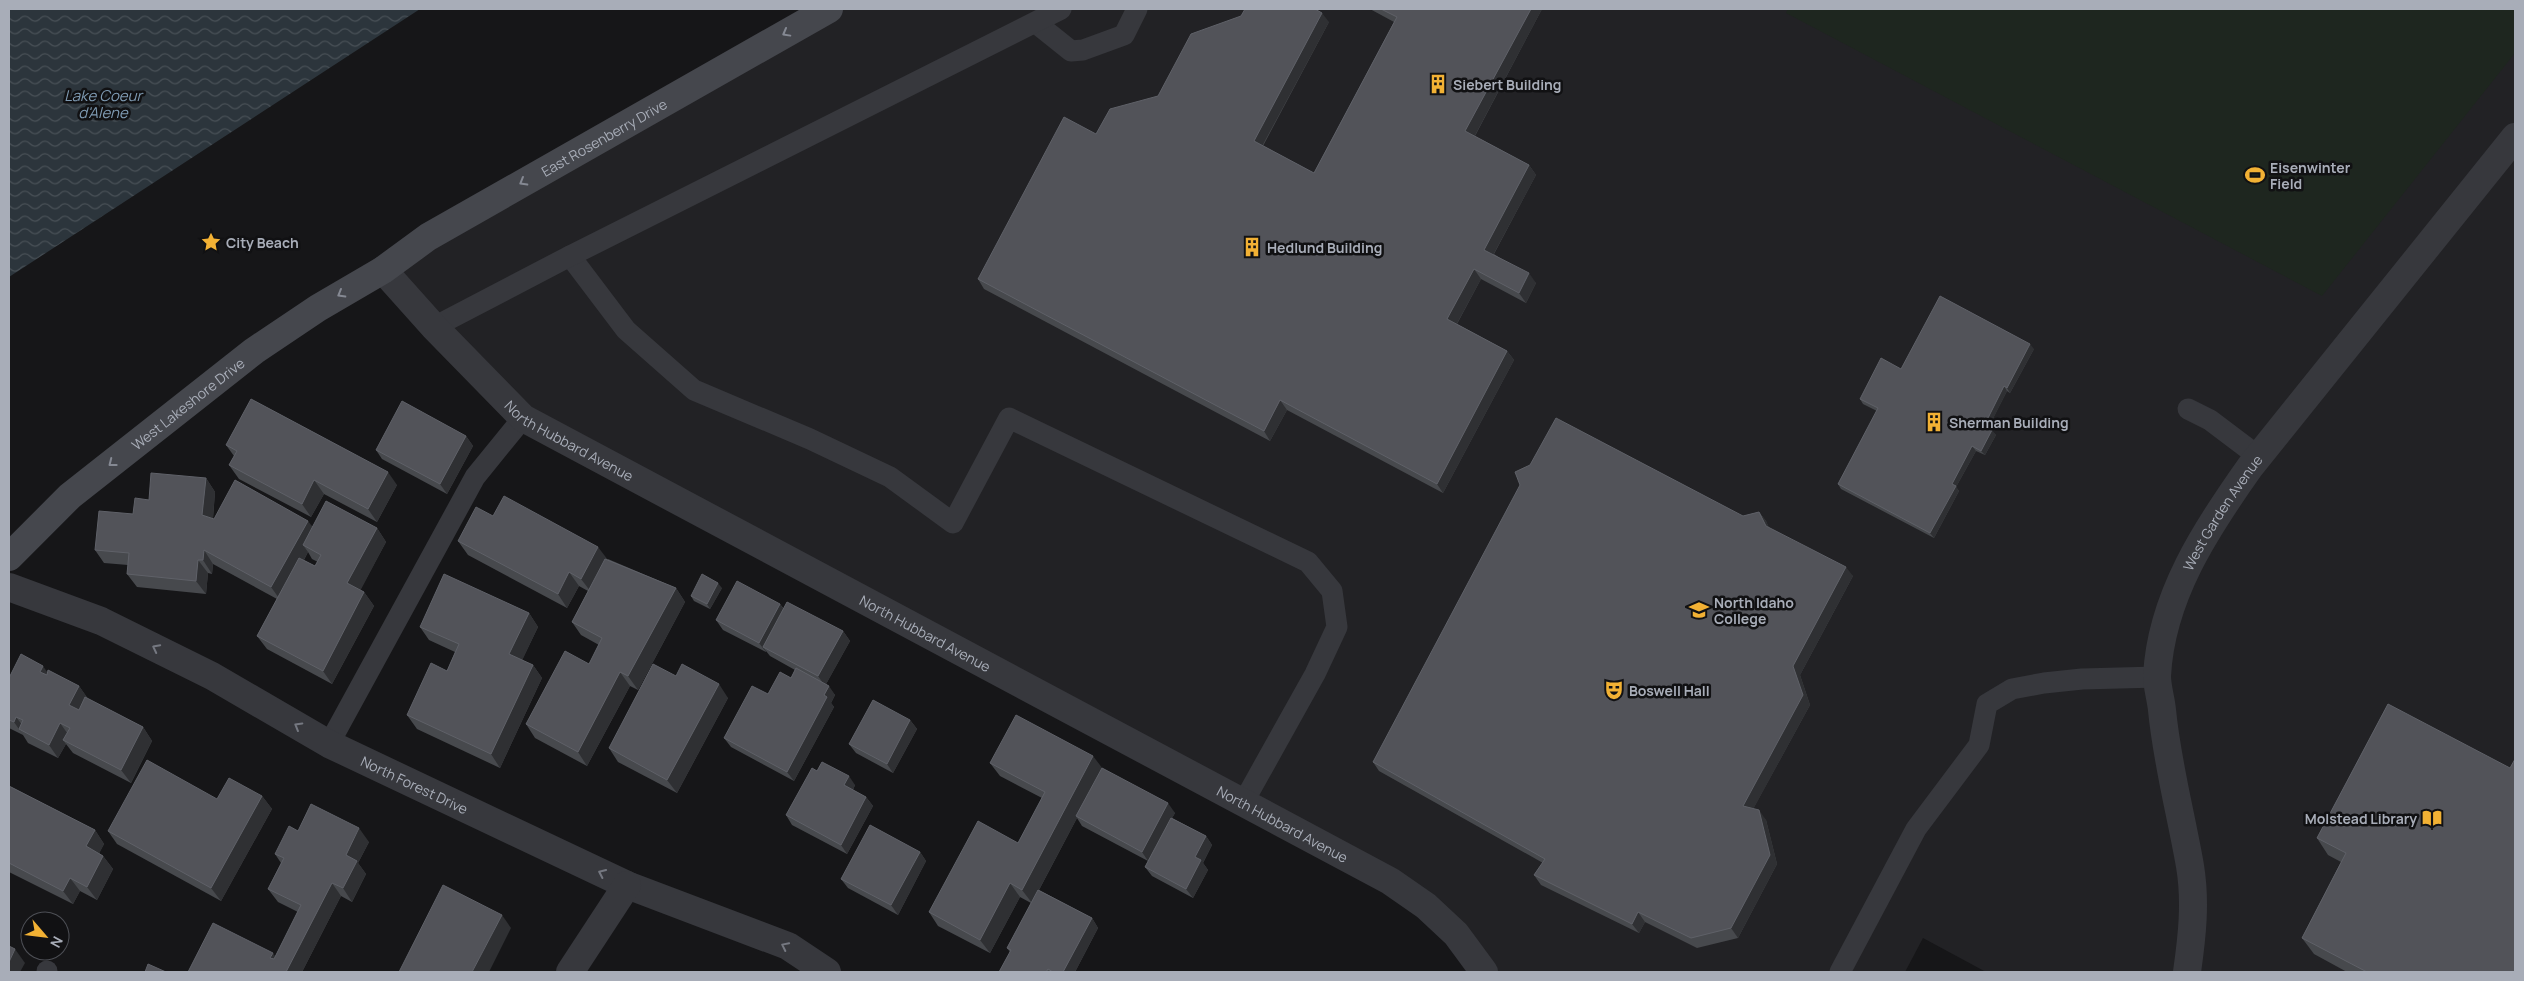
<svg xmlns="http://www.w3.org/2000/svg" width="2524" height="981" viewBox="0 0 2524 981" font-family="Manrope,sans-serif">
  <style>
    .built { fill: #222225 }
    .green { fill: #1e261f }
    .water { fill: url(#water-waves) }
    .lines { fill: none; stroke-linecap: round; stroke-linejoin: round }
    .lane { stroke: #37383d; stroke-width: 21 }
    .street { stroke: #37383d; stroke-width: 28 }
    .secondary { stroke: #45474d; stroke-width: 28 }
    .wall { fill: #47494d; fill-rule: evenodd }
    .shaded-wall { fill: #2f3033 }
    .building { fill: #525359; stroke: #5f6168 }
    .oneway { stroke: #858993 }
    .oneway2 { stroke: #757881 }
    .labels { text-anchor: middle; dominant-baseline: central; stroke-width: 5; stroke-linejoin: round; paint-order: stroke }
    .poi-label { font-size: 14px; font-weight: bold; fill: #a8adb8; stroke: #111113; text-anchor: start }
    .street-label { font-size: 14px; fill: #a8adb8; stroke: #111113 }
    .water-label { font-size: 15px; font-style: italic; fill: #7f9bb3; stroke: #111113 }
  </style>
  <defs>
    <pattern id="water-waves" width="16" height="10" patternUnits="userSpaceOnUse" patternTransform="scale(1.25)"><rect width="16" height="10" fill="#2c353c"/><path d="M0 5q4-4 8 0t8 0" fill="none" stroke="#485056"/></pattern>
  </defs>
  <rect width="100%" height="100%" fill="#161618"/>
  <!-- built -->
  <polygon class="built" points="829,9 2515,9 2515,972 1986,972 1923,938 1905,972 1484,972 1426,906 523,418 383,270"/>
  <!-- green -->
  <polygon class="green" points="1788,9 2515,9 2515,53 2322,296 1786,13"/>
  <!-- water -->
  <polygon class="water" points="9,9 420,9 9,277"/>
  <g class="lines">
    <!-- lane -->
    <g class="lane">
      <polyline points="1036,23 1071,51 1083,50 1124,35 1137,9"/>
      <polyline points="570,256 626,330 694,390 810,439 890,477 953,523 1009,418 1308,562 1332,591 1337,627 1315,674 1243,803"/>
      <polyline points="434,327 570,256 1061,9"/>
      <polyline points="2188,409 2210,420 2259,457"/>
      <polyline points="329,744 475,477 523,418"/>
      <polyline points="47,972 47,971"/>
      <polyline points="1840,972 1916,829 1979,745 1987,704 2012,689 2044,683 2082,679 2157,677"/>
    </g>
    <!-- street -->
    <g class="street">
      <path id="s1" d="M383,270L434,327L523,418L1390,881L1426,906L1456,934L1484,972"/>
      <path id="s2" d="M9,587L101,621L212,676L329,744L627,885L788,946L827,972"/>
      <polyline points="570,972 627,885"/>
      <path id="s3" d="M2187,972C2192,937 2196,902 2190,866C2181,814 2167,763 2162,710C2161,699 2157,687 2157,676C2161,597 2206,529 2250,467L2515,137"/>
    </g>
    <!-- secondary -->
    <path class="secondary" id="s4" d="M9,557L70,496L254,351L318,308L383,270L428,237L829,9"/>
  </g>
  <!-- wall -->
  <g class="wall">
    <polygon points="1370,9 1542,9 1475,136 1529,165 1536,175 1494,254 1536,283 1526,303 1481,279 1457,324 1507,351 1514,360 1443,493 1287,410 1270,441 984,289 978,279 1096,134 1158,96 1329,22 1263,146 1314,173 1394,22"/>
    <polygon points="2034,349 2010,393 2007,391 1988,428 1996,435 1985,455 1976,451 1956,487 1959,491 1934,538 1841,489 1838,484 1877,411 1863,404 1860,399"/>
    <polygon points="466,436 473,446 447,494 382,459 376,450"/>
    <polygon points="226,445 397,485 377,522 324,494 311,517 239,479 229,465 234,456"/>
    <path d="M206,478L215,492L213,519L313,526L377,528L386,542L360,590L364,592L374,606L332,684L267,649L257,636L277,599L213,564L212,574L208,573L206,594L137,587L127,574L128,565L104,563L95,550L149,500ZM308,552L312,559L318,562L315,566L304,560Z"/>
    <polygon points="1759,512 1766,521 1769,528 1853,576 1800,675 1810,705 1753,809 1766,820 1777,864 1738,938 1697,948 1645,922 1639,933 1541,885 1534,875 1543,863 1379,771 1373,762 1743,516"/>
    <polygon points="458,541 608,559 676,588 685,602 638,690 630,686 587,766 535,738 526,724 589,664 599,645 581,635 572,622 588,591 579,586 567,608 468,555"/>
    <polygon points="722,588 710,609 694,601 691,596"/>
    <polygon points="780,604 784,609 843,631 850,641 826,684 835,695 831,703 834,707 794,781 731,747 724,738 768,694 791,678 795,670 770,656 766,651 766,652 723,630 716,620"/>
    <polygon points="529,613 538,627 522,660 533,665 542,678 500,768 417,729 407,715 447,671 455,652 429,640 420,627"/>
    <polygon points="47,673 79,686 88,699 143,727 152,741 131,783 73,753 66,744 58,758 28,743 23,735 9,728 9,678"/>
    <polygon points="676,676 728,698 677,793 618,762 609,748"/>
    <polygon points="2388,704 2515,972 2347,972 2314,954 2302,938 2341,862 2328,855 2317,838"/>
    <polygon points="910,720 917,729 893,773 856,753 849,744"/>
    <polygon points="990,763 1102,768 1175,813 1172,818 1206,836 1212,845 1203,863 1208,870 1193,898 1152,876 1145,867 1148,861 1082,826 1077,818 1039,890 1092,918 1098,928 1075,972 999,972 1010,952 1007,948 1031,903 1020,897 990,953 938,926 929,912 1018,843 1042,798 1000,776"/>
    <polygon points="817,771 855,785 853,790 866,797 873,806 847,854 792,825 786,815"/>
    <polygon points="9,786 95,830 104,844 99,853 103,856 113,869 97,900 80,891 73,904 9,872"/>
    <polygon points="262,796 272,809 221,901 117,844 108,831 217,799"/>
    <polygon points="298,831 369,842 358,863 366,874 352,902 341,896 302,972 189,972 275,957 298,912 278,902 268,889 281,863 275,854"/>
    <polygon points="920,852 926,861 898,915 848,888 841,879"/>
  </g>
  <!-- shaded-wall -->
  <g class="shaded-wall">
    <polygon points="1531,9 1542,9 1472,141 1465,131"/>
    <polygon points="1322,13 1329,22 1260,150 1254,141"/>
    <polygon points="1529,165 1536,175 1491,259 1484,250"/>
    <polygon points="1474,269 1481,279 1454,329 1447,319"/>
    <polygon points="1529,273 1536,283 1526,303 1519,293"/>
    <polygon points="2030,344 2034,349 2010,393 2007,388"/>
    <polygon points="1507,351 1514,360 1443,493 1437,484"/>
    <polygon points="2004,386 2007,391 1987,431 1984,426"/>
    <polygon points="1280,400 1287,410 1270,441 1264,431"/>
    <polygon points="1992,430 1996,435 1985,455 1981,451"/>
    <polygon points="466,436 473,446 447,494 440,484"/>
    <polygon points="1972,446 1976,451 1956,487 1959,491 1934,538 1930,533 1952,484"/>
    <polygon points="388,472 397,485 377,522 368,509"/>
    <polygon points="206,478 215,492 212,529 202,515"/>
    <polygon points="314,480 324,494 311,517 302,504"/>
    <polygon points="1759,512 1766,521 1773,536 1766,526"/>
    <polygon points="308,521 318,534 303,545 308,552 281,601 271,587"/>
    <polygon points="377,528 386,542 357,597 347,583"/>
    <polygon points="598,547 608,560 591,592 581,579"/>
    <polygon points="204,550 213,564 212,574 203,560"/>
    <polygon points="198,560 208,573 206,594 196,581"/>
    <polygon points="1846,567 1853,576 1800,675 1810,705 1750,815 1743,806 1793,666"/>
    <polygon points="569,572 579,586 567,608 558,594"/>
    <polygon points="718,583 722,588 710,609 707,604"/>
    <polygon points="676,588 685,602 638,690 628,676"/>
    <polygon points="364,592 374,606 332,684 323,671"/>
    <polygon points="780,604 786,613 763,647 766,651 766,652 759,643"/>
    <polygon points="529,613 538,627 519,667 509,654"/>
    <polygon points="843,631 850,641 825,686 818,676"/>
    <polygon points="533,665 542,678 500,768 491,754"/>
    <polygon points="43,666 52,679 40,672"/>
    <polygon points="620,672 630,686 587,766 578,752"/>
    <polygon points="719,684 728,698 677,793 667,780"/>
    <polygon points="79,686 89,700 79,719 69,705"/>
    <polygon points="829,686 835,695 831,703 834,707 794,781 787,772"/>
    <polygon points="16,717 26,730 19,729 23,735 14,722"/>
    <polygon points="910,720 917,729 893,773 887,764"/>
    <polygon points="60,723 70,737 63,740 66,744 58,758 49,745"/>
    <polygon points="143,727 152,741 131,783 121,770"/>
    <polygon points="1093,756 1103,769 1076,816 1077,818 1032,903 1022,890"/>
    <polygon points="849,776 855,785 851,794 844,785"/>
    <polygon points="262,796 272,809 221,901 211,888"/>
    <polygon points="866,797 873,806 847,854 841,845"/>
    <polygon points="1168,803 1175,813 1148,861 1142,852"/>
    <polygon points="1759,810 1766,820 1777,864 1738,938 1731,928"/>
    <polygon points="359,828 369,842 358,863 366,874 352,902 343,888 346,855"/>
    <polygon points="95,830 104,844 96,860 86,846"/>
    <polygon points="1206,836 1212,845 1203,863 1208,870 1193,898 1186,889 1195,857"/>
    <polygon points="920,852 926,861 898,915 891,905"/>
    <polygon points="103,856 113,869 97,900 87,887"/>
    <polygon points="70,878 80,891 73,904 63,891"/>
    <polygon points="332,883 341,896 302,972 286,972"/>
    <polygon points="1010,883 1020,897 990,953 980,940"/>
    <polygon points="1638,912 1645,922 1639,933 1632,924"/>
    <polygon points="502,915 511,928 489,972 472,972"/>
    <polygon points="1092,918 1098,928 1075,972 1063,972"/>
    <polygon points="15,949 25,963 20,972 9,972 9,962"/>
    <polygon points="273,953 282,967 270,958"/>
  </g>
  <!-- building -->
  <g class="building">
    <polygon points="1245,9 1315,9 1322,13 1254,141 1314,173 1397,17 1381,9 1531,9 1465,131 1529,165 1484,250 1529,273 1519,293 1474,269 1447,319 1507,351 1437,484 1280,400 1264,431 978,279 1064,117 1096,134 1110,109 1158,96 1191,34 1241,16"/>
    <polygon points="1940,296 2030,344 2007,388 2004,386 1984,426 1992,430 1981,451 1972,446 1952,484 1956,486 1930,533 1838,484 1878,408 1860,399 1881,358 1901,369"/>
    <polygon points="251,399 388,472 368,509 314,480 302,504 229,465 237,451 226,445"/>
    <polygon points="402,401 466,436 440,484 376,450"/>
    <polygon points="1556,418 1743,516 1759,512 1766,526 1846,567 1793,666 1803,695 1743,806 1759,810 1770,855 1731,928 1691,938 1638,912 1632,924 1534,875 1545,859 1373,762 1520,485 1515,472 1530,465"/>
    <polygon points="151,473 206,478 202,515 214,519 235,480 308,521 271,587 204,550 203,560 198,560 196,581 127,574 129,553 95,550 99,511 133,514 135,498 149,500"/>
    <polygon points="504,496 598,547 581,579 569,572 558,594 458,541 476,507 493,516"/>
    <polygon points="326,501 377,528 347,583 364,592 323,671 257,636 299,558 315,566 321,555 303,545"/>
    <polygon points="605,559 676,588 628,676 620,672 578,752 526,724 565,651 589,664 602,638 572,622"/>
    <polygon points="444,574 529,613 509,654 533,665 491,754 407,715 431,663 447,671 459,644 420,627"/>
    <polygon points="702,574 718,583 707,604 691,596"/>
    <polygon points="737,581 780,604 759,643 716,620"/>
    <polygon points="787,602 843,631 818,676 763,647"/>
    <polygon points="21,654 43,666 40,672 47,675 48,670 79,686 69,705 79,710 85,697 143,727 121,770 63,740 70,728 60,723 49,745 19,729 23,720 16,717 14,722 9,720 9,678"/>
    <polygon points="653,664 676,676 682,664 719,684 667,780 609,748"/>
    <polygon points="796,668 829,686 824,695 827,697 787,772 724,738 752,686 768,694 780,672 791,678"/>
    <polygon points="873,700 910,720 887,764 849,744"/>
    <polygon points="2388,704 2510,768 2515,759 2515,972 2367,972 2302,938 2346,853 2317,838"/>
    <polygon points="1016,715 1093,756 1022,890 1010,883 980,940 929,912 978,821 1018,843 1045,792 990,763"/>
    <polygon points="147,760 217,799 229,778 262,796 211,888 108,831"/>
    <polygon points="822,762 849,776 844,785 866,797 841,845 786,815 812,768 817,771"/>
    <polygon points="1102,768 1168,803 1142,852 1076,816"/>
    <polygon points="9,786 95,830 86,846 103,856 87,887 70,878 63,891 9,863"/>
    <polygon points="311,804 359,828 346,855 357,861 343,888 332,883 286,972 188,972 213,923 273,953 270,958 274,959 301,905 268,889 284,858 275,854 289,826 298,831"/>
    <polygon points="1171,818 1206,836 1195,857 1201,860 1186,889 1145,867"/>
    <polygon points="870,825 920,852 891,905 841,879"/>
    <polygon points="443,885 502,915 472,972 399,972"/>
    <polygon points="1038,890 1092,918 1063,972 1053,972 1048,969 1046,972 999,972 1011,950 1007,948"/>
    <polygon points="9,946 15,949 9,962"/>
    <polygon points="148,964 166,972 145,972"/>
  </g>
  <!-- one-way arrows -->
  <defs><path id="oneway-chevron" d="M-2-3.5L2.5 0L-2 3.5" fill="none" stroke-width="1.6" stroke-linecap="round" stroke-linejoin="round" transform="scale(1.25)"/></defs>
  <g class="oneway">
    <use href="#oneway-chevron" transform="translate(786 33) rotate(151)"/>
    <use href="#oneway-chevron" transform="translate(523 182) rotate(150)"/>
    <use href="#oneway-chevron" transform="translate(341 294) rotate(150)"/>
    <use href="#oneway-chevron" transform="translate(112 463) rotate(142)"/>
  </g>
  <g class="oneway2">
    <use href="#oneway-chevron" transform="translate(156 648) rotate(-153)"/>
    <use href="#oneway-chevron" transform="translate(298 726) rotate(-150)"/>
    <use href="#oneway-chevron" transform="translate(602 873) rotate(-155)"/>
    <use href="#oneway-chevron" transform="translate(785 946) rotate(-154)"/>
  </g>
  <!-- icons -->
  <defs>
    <symbol id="building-bare" viewBox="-9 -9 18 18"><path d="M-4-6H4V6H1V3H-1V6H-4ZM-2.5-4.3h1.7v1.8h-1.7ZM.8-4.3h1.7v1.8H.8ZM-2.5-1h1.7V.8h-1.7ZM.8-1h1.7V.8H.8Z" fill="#f2b134" stroke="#111113" stroke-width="2.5" paint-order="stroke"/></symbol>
    <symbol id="stadium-bare" viewBox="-9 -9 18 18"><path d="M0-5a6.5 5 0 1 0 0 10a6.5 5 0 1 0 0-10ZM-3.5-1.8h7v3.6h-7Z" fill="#f2b134" stroke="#111113" stroke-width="2.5" paint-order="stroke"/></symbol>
    <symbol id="sight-bare" viewBox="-9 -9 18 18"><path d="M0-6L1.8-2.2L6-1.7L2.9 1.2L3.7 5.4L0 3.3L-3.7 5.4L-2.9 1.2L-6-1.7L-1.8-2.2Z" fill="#f2b134" stroke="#111113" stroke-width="2.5" paint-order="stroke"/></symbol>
    <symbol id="university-bare" viewBox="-9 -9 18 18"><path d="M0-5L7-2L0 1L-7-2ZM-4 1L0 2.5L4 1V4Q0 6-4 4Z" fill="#f2b134" stroke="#111113" stroke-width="2.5" paint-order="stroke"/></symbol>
    <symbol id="theatre-bare" viewBox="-9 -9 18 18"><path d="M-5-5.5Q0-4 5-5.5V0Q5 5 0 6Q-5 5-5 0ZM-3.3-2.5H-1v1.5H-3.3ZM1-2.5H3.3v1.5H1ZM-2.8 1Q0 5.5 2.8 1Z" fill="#f2b134" stroke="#111113" stroke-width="2.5" paint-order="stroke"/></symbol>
    <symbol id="library-bare" viewBox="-9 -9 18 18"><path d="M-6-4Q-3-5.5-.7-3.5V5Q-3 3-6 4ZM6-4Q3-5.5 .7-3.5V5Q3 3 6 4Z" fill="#f2b134" stroke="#111113" stroke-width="2.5" paint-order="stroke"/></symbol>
  </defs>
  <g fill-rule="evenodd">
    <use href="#building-bare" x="1424" y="70" width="28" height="28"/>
    <use href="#stadium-bare" x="2241" y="161" width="28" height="28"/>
    <use href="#sight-bare" x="197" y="228" width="28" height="28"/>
    <use href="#building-bare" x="1238" y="233" width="28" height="28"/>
    <use href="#building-bare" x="1920" y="408" width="28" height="28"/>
    <use href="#university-bare" x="1685" y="596" width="28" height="28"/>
    <use href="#theatre-bare" x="1600" y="676" width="28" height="28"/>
    <use href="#library-bare" x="2418" y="804" width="28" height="28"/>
  </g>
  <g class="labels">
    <!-- poi labels -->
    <g class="poi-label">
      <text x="1453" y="84">Siebert Building</text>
      <text x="2270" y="167">Eisenwinter<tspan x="2270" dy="16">Field</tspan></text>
      <text x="226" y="242">City Beach</text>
      <text x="1267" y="247">Hedlund Building</text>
      <text x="1949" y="422">Sherman Building</text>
      <text x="1714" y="602">North Idaho<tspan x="1714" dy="16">College</tspan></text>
      <text x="1629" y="690">Boswell Hall</text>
      <text x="2417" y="818" text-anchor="end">Molstead Library</text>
    </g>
    <!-- street labels -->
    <g class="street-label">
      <text stroke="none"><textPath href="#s4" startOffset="731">East Rosenberry Drive</textPath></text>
      <text stroke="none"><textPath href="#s4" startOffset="236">West Lakeshore Drive</textPath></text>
      <text stroke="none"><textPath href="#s1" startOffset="255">North Hubbard Avenue</textPath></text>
      <text stroke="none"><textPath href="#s3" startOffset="478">West Garden Avenue</textPath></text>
      <text stroke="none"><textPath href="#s1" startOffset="660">North Hubbard Avenue</textPath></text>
      <text stroke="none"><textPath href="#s2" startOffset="452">North Forest Drive</textPath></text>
      <text stroke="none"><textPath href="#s1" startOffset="1065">North Hubbard Avenue</textPath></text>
    </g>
    <!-- water labels -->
    <g class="water-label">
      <text x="103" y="95">Lake Coeur<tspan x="103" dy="17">d'Alene</tspan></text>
    </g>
  </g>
  <!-- border -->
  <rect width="2524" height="981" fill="none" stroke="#a8adb8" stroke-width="20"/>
  <!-- north arrow -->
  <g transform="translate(45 936) rotate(118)"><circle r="24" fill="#111113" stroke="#4d4f55"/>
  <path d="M0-4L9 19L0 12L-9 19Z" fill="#f2b134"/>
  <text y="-8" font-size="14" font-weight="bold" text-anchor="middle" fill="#a8adb8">N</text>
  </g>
</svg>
